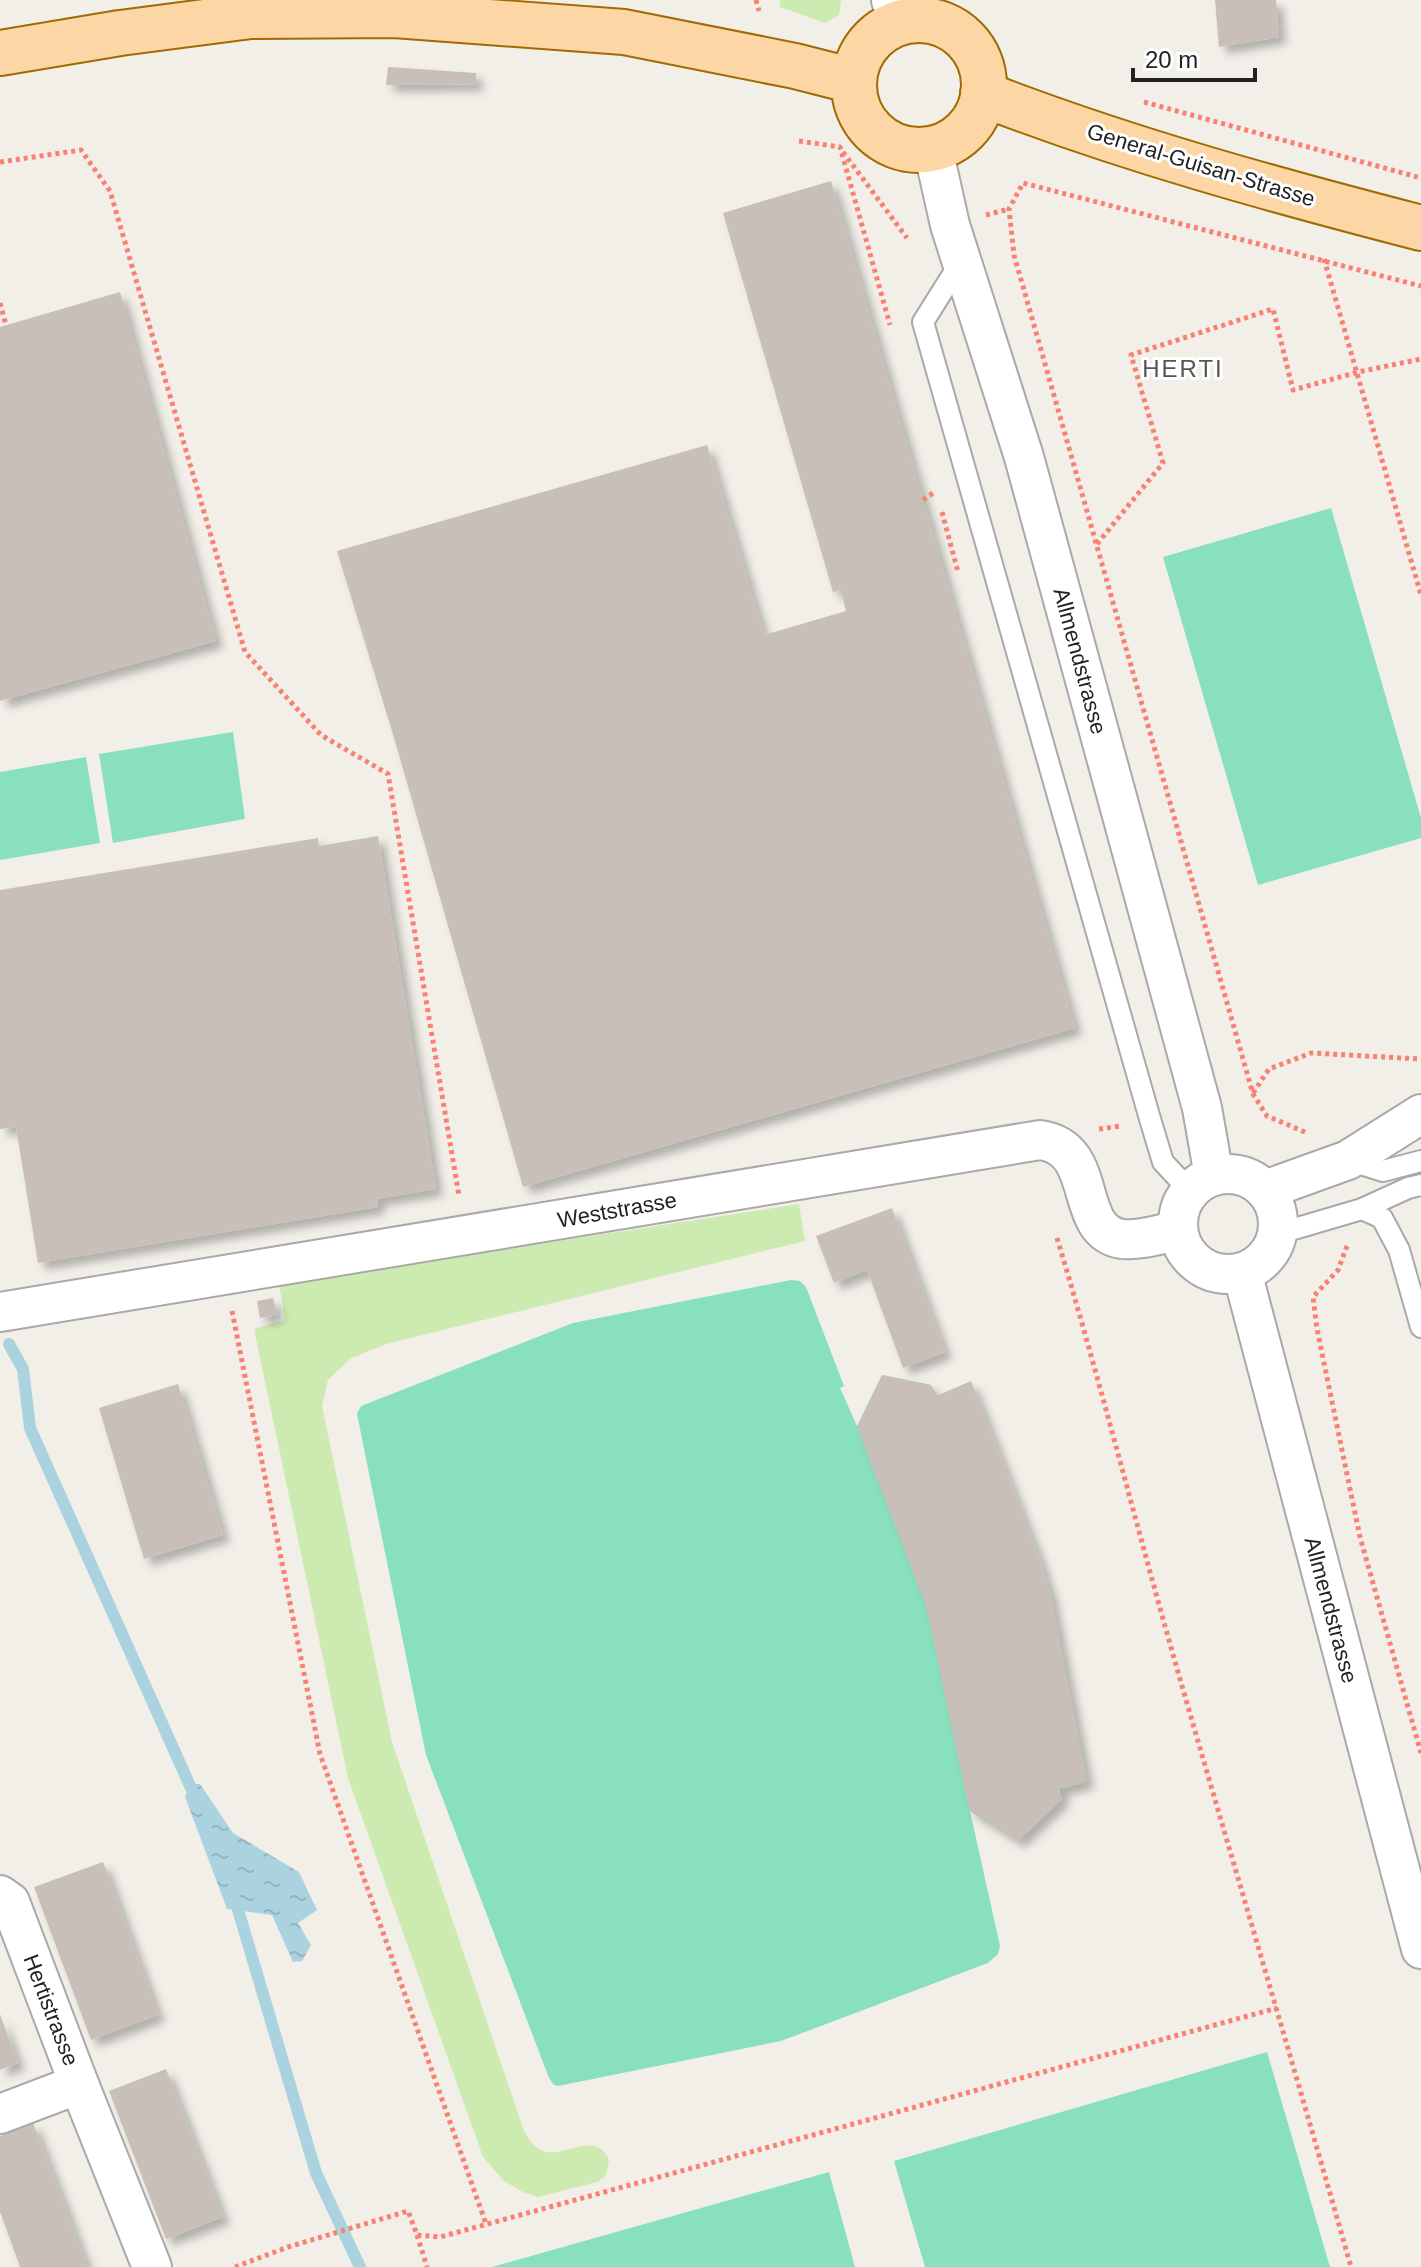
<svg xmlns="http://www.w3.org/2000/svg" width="1421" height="2267" viewBox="0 0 1421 2267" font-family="Arial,sans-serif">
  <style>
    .grass { fill: #cdebb0 }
    .pitch { fill: #88e0be }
    .water { fill: url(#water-ripples) }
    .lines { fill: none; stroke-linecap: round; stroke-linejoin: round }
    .stream { stroke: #aad3df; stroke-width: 12 }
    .building { fill: #c7bfb8; filter: url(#shadow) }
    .service-casing { stroke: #a9a9a9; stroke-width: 24 }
    .minor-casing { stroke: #a9a9a9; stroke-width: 42 }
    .primary-casing { stroke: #a06b00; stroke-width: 48 }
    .path { stroke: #fa8072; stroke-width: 5; stroke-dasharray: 4 4; stroke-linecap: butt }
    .service { stroke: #fff; stroke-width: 20 }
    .minor { stroke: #fff; stroke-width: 38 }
    .primary { stroke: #fcd6a4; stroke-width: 44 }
    .labels { text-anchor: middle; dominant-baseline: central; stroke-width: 6; stroke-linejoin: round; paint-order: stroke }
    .street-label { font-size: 22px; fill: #222; stroke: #fff }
    .neighbourhood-label { font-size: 24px; letter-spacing: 2px; fill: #555; stroke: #fff }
  </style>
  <defs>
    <pattern id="water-ripples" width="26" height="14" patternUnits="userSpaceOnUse" patternTransform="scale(2)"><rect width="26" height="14" fill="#aad3df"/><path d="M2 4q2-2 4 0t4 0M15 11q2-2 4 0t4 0" fill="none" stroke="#92b5bf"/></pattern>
    <filter id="shadow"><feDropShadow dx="7" dy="7" stdDeviation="4" flood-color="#0004"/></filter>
  </defs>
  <rect width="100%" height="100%" fill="#f2efe9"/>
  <!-- grass -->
  <g class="grass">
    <polygon points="780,0 841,0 839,15 825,23 780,7"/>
    <path d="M799,1204L805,1241L386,1344L350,1359L328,1380L322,1406L392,1742L523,2128C527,2136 531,2144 539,2149C561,2163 594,2127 609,2160L606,2176L597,2182L538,2197L523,2192L504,2181L483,2157L348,1778L254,1329L285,1320L279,1284Z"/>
  </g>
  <!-- pitch -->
  <g class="pitch">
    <polygon points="1331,508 1421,818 1421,838 1258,885 1163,557"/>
    <polygon points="233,732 245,819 113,843 99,754"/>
    <polygon points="86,757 100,843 0,860 0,772"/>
    <polygon points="791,1280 800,1281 806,1287 844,1386 840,1388 857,1426 882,1375 931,1385 1051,1596 1087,1782 1061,1789 1062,1799 1018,1841 970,1811 1000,1946 998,1954 988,1963 781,2041 558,2086 554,2085 549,2078 426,1755 357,1414 361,1406 573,1323"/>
    <polygon points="1267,2052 1330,2267 925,2267 894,2161"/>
    <polygon points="829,2172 855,2267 492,2267"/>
  </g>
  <!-- water -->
  <polygon class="water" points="190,1784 200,1784 233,1833 299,1872 317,1910 298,1923 311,1945 302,1961 293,1962 272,1915 227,1909 185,1797"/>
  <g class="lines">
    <!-- stream -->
    <g class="stream">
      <polyline points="9,1344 23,1369 30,1428 195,1797"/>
      <polyline points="234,1896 316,2173 360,2267"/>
    </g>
  </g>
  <!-- building -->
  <g class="building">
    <polygon points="1215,0 1276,0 1279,37 1219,47"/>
    <polygon points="388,67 476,73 476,84 386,85"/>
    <polygon points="831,181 1075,1028 523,1187 395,741 337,551 707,445 764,635 846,611 841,590 833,592 723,213"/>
    <polygon points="120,292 216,641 0,701 0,327"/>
    <polygon points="378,836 436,1189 377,1199 378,1207 38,1263 16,1127 0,1129 0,890 318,838 319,846"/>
    <polygon points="892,1208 945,1352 903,1368 867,1270 834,1283 816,1236"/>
    <polygon points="273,1298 277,1315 260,1318 257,1301"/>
    <polygon points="882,1375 931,1385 936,1396 971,1381 1039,1557 1051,1596 1087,1782 1060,1789 1062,1799 1018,1841 969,1810 926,1606 857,1427"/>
    <polygon points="178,1384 223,1535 144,1559 99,1408"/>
    <polygon points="103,1862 158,2015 91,2040 34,1887"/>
    <polygon points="0,2014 18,2063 0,2070"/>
    <polygon points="166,2069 223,2217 166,2239 109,2091"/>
    <polygon points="33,2123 61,2196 87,2267 20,2267 11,2242 0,2212 0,2136"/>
  </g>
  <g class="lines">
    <defs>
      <g id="service">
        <polyline points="962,260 923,322 1150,1119 1163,1162 1190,1191"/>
        <polyline points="1348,1160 1383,1171 1421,1161"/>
        <polyline points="1362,1209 1408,1188 1421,1185"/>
        <polyline points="1277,1234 1362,1209 1382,1218 1399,1250 1421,1327"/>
      </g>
      <g id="minor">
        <polyline points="891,0 898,23"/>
        <polyline points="933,149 950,225 1024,457 1202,1108 1214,1176"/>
        <circle cx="1228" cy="1224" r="50"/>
        <polyline points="1265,1190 1348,1160 1421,1114"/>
        <polyline points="1242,1272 1421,1949"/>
        <path d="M0,1312L1040,1140C1101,1148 1071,1231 1122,1239C1140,1241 1161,1234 1178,1230"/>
        <polyline points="0,1895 10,1902 79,2084 0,2114"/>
        <polyline points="79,2084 152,2267"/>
      </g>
      <g id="primary">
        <circle cx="919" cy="85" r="65"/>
        <polyline points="0,53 120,33 251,16 394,15 624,32 795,66 854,81"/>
        <path d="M983,94C1125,149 1274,190 1421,228"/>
      </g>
    </defs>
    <!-- service casing -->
    <use href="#service" class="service-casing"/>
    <!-- minor casing -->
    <use href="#minor" class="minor-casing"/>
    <!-- primary casing -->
    <use href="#primary" class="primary-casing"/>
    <!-- path -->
    <g class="path">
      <polyline points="756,0 759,11"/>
      <polyline points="1144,102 1421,178"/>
      <polyline points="799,141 840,147 890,325"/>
      <polyline points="843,152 907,238"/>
      <polyline points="0,162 81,150 110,191 245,652 321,735 388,774 459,1196"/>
      <polyline points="986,215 1009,209"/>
      <polyline points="1324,259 1421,595"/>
      <polyline points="0,303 6,325"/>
      <polyline points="923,500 936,491"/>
      <polyline points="942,512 958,572"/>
      <polyline points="1097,544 1163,463 1131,355 1273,309 1293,390 1358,372 1421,359"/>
      <polyline points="1253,1093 1269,1069 1311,1053 1421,1059"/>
      <polyline points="1099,1129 1121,1126"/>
      <polyline points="1305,1132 1267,1116 1253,1094 1014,255 1009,209 1023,183 1421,286"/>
      <path d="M1057,1238C1102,1387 1139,1537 1182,1686C1238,1880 1296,2073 1351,2267"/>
      <polyline points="1347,1246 1338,1270 1313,1297 1317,1329 1360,1537 1421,1753"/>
      <polyline points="232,1311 320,1754 486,2224"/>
      <polyline points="417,2235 427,2267"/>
      <polyline points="235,2267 288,2247 408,2211 417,2235 440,2237 1277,2008"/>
    </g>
    <!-- service -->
    <use href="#service" class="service"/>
    <!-- minor -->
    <use href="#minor" class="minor"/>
    <!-- primary -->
    <use href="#primary" class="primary"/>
  </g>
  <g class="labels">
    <!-- street labels -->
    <g class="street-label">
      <text transform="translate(1201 165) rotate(17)">General-Guisan-Strasse</text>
      <text transform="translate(1080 661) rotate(75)">Allmendstrasse</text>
      <text transform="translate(617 1210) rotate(-10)">Weststrasse</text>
      <text transform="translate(1331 1610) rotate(75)">Allmendstrasse</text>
      <text transform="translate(51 2010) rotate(69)">Hertistrasse</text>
    </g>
    <!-- neighbourhood labels -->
    <g class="neighbourhood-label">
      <text x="1183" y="368">HERTI</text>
    </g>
  </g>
  <!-- scale -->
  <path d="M1133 68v12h122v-12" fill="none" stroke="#222222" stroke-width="4"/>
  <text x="1145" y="68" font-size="24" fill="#222222" stroke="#ffffff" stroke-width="6" paint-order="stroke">20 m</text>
</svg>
